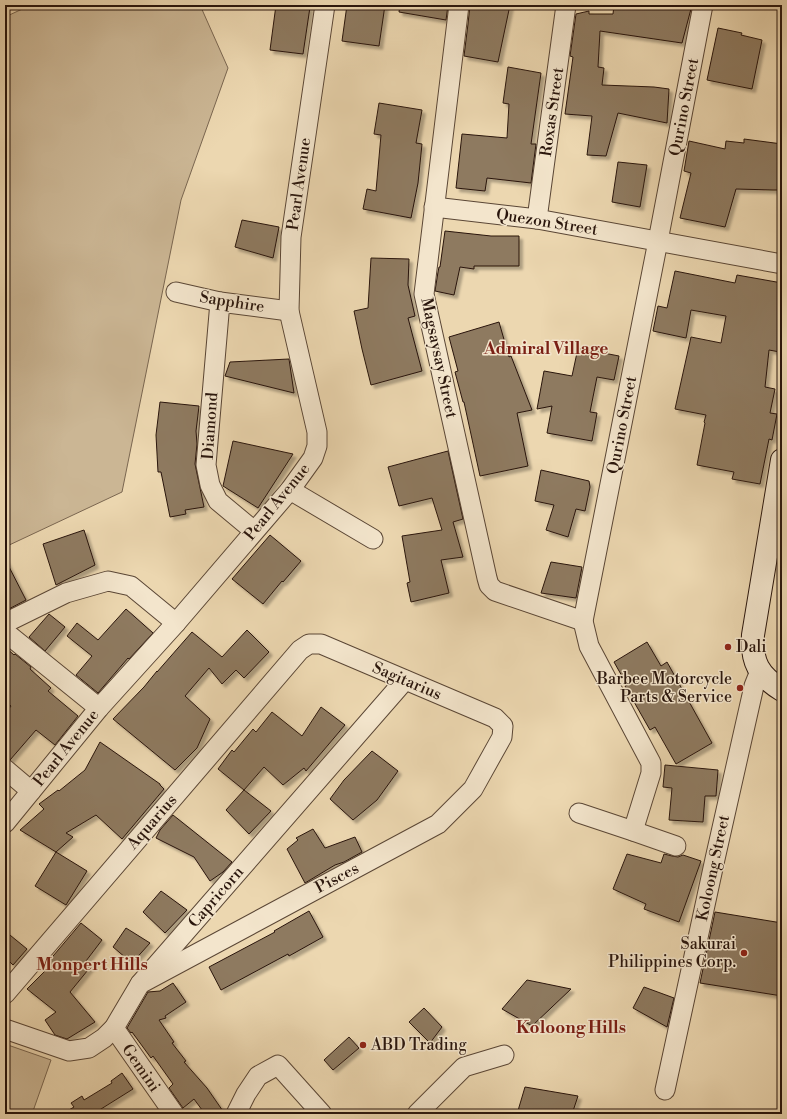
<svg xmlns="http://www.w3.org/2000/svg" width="787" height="1119" viewBox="0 0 787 1119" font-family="'Libre Bodoni',serif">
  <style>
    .green { fill: #cbb694; stroke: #7a6650 }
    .building { fill: #8e7a61; stroke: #29150c; filter: url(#shadow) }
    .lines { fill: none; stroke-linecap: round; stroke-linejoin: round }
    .minor-casing { stroke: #5a4635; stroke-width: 21 }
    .secondary-casing { stroke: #29150c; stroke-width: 24 }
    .minor { stroke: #f3e5cc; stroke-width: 19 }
    .secondary { stroke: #f3e5cc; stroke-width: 22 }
    .poi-dot { fill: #8f2418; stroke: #f3e5cc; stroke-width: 1.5 }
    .labels { text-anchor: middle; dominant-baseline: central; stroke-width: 3; stroke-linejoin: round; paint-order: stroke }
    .street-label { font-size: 16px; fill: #29150c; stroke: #f3e5cc }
    .poi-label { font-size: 16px; fill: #29150c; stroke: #f3e5cc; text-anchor: start }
    .neighbourhood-label { font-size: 17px; font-weight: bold; fill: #7a1f14; stroke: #f3e5cc }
  </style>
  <defs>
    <filter id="shadow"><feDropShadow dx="3.5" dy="3.5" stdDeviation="1" flood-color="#0004"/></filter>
  </defs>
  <rect width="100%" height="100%" fill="#ecd7b0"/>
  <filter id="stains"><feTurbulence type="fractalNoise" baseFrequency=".005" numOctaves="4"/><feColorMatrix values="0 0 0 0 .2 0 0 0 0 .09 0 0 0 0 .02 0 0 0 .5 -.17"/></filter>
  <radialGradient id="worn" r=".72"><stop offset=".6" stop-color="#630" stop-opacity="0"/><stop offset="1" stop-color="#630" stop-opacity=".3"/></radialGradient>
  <!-- green -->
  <g class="green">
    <polygon points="31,5 200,5 228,68 181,200 122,492 5,547 5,17"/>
    <polygon points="5,1044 51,1060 32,1114 5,1114"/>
  </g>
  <!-- building -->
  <g class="building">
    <polygon points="276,5 297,5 310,7 303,54 270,50"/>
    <polygon points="347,5 385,5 379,46 342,41"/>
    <polygon points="400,5 448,5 446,20 399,12"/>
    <polygon points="470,5 510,5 498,62 464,56 468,24"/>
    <polygon points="614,5 692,5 682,43 600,31 598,67 604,68 602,85 654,87 669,89 667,123 618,113 606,156 587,155 592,116 565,114 573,57 570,56 576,14 589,11 589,14 613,14"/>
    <polygon points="718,28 742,33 741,35 762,40 752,89 707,80"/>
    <polygon points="508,67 541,73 531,144 536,144 531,183 487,178 485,191 456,188 462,134 507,138 509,104 503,103"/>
    <polygon points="379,103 422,110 416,143 422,144 418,183 411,218 363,209 367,189 376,191 381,135 374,134"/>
    <polygon points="744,139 782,144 782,190 773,190 736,189 725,227 680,218 691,173 684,171 689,141 725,149 726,141 744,143"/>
    <polygon points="618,162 647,165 640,207 612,202"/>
    <polygon points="242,220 279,227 273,258 235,247"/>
    <polygon points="445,231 491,236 519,236 519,266 474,266 474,269 460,267 454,295 435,291 438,272 439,267 440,267"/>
    <polygon points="371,258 409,259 408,285 415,316 408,318 422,371 371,385 362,349 354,311 368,308"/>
    <polygon points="675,271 735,283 737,275 782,283 780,304 782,310 780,352 769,350 765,387 775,389 770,413 777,414 772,440 769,439 760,484 732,479 734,472 697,465 705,423 704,422 706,415 675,409 691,337 721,343 726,316 691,310 686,338 653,331 658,306 667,308"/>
    <polygon points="499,322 509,357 511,356 532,410 517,413 528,466 480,476 464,402 463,402 455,372 458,371 449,337"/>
    <polygon points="578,348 619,356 614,380 597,377 590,412 597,413 592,441 547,433 552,406 537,409 544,371 572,376"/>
    <polygon points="289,359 294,393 225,376 230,362"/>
    <polygon points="160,402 199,406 196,431 197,444 195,464 204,507 185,510 186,514 170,517 161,472 158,472 156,435"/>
    <polygon points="233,441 293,454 258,508 223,486"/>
    <polygon points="448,451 463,519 453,522 463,557 441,560 449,593 411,602 407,583 410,582 402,536 442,530 432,498 399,506 388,467"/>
    <polygon points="541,470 589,481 590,487 585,511 576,509 568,537 546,530 554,505 535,501"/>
    <polygon points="84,530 95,565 56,585 43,544"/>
    <polygon points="270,535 301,561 283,582 282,581 263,604 232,579"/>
    <polygon points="5,559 26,600 5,611"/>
    <polygon points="551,562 582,567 576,598 541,593"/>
    <polygon points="126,609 153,633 129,659 128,658 98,693 76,675 92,656 67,636 77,623 98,640"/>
    <polygon points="49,614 65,627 45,651 29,637"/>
    <polygon points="247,630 269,652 244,678 236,670 222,684 209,668 185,696 210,719 197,748 175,770 113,719 144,687 157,671 157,672 192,632 222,657"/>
    <polygon points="647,642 661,666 667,662 712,743 676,764 655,727 650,730 625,686 627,685 614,662"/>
    <polygon points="5,647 14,655 15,654 31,667 30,669 51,688 48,691 78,716 55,745 36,730 10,760 5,758 5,714 11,706 5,700"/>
    <polygon points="321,707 345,725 306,771 304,768 283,785 264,767 244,790 218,769 232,750 234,752 253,729 256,732 272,712 302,736"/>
    <polygon points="100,742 160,784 160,785 164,789 122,839 96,815 66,833 73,837 56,852 20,830 44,809 39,804 58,790 59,791 85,770"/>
    <polygon points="372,751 398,771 377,800 353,820 330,799 344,780"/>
    <polygon points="665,765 718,770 716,796 705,796 703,822 669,820 672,788 663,787"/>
    <polygon points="244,790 271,811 249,834 226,810"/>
    <polygon points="173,815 232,862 223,872 210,881 194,857 156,838 160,830"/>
    <polygon points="313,829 325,848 355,837 362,852 344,862 335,865 305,883 287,849 298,840 296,838"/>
    <polygon points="56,852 87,871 66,905 35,886"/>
    <polygon points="627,854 661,863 664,854 672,856 678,857 683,855 701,861 679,922 644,909 646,904 613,889"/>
    <polygon points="161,891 187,910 165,933 143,912"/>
    <polygon points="309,911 323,937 289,956 288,954 221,990 209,967 275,932 274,931"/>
    <polygon points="715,912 782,923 782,996 700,983"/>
    <polygon points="81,923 102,940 86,961 92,965 70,992 95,1022 67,1039 55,1035 45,1020 56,1012 27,989 51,965 48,962"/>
    <polygon points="126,928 150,943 132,963 113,947"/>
    <polygon points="5,931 27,949 13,965 5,957"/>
    <polygon points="527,980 571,989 532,1026 502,1009"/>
    <polygon points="173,983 186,1002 165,1016 166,1018 159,1020 174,1042 172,1043 186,1061 184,1062 207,1088 225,1114 205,1114 194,1099 183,1108 169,1088 173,1084 153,1056 151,1058 132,1032 131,1033 127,1028 148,992 160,991"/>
    <polygon points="644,987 674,998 667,1027 633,1008"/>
    <polygon points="424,1008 442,1027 430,1043 409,1022"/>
    <polygon points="349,1037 359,1048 333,1070 324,1060"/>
    <polygon points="122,1073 133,1089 93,1114 62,1114 74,1107 71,1103 82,1096 84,1100 112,1083 111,1081"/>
    <polygon points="525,1087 578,1096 572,1114 517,1114"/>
  </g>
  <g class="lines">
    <defs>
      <g id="minor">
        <polyline points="459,5 424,294 487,578 489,585 495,591 583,621"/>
        <polyline points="434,207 537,219 782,264"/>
        <polyline points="537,219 566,5"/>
        <polyline points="176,292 220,302 289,311"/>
        <polyline points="220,302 206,465 210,485 218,501 254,531"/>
        <polyline points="290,490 373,539"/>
        <polyline points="5,623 66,593 108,581 131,586 176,623"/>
        <polyline points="5,632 99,708"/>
        <polyline points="5,769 31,791"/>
        <polyline points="579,813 633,831 676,846"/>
        <polyline points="5,823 99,708 176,623 290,490 313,458 317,446 317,432 289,311 291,237 325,5"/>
        <polyline points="633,831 651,773 651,763 589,646 583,621 658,241 703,5"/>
        <polyline points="5,994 300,650 309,644 321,644 495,718 503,726 502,737 473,789 438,824 140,984"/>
        <polyline points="114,1028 174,1114"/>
        <polyline points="5,1029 69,1051 89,1048 104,1038 114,1028 140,984 405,680"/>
        <polyline points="665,1090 715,859 754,686 760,671"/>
        <polyline points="236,1114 246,1094 258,1076 278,1065 322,1114"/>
        <polyline points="417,1114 464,1067 504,1055"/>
      </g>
      <path id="secondary" d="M782,460L753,635C751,662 759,676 782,690"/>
    </defs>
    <!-- minor casing -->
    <use href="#minor" class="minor-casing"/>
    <!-- secondary casing -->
    <use href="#secondary" class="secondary-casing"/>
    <!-- minor -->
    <use href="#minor" class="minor"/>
    <!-- secondary -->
    <use href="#secondary" class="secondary"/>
  </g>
  <!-- markers -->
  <g class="poi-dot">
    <circle cx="728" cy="647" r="4"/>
    <circle cx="740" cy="688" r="4"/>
    <circle cx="744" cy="953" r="4"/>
    <circle cx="363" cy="1045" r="4"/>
  </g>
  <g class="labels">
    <!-- street labels -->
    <g class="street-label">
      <text transform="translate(684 107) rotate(-79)">Qurino Street</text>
      <text transform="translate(552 112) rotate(-82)">Roxas Street</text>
      <text transform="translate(299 184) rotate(-82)">Pearl Avenue</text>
      <text transform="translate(547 222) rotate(9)">Quezon Street</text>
      <text transform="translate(232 302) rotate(9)">Sapphire</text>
      <text transform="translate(439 358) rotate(78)">Magsaysay Street</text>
      <text transform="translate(622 425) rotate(-79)">Qurino Street</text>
      <text transform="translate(210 426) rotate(-86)">Diamond</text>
      <text transform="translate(277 502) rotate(-51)">Pearl Avenue</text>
      <text transform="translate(407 681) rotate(23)">Sagitarius</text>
      <text transform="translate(66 748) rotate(-51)">Pearl Avenue</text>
      <text transform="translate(152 822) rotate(-49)">Aquarius</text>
      <text transform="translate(713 868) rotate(-78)">Koloong Street</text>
      <text transform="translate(337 878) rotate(-28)">Pisces</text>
      <text transform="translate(216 897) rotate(-49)">Capricorn</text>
      <text transform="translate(141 1068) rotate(55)">Gemini</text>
    </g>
    <!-- poi labels -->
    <g class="poi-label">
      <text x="736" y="647">Dali</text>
      <text x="732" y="679" text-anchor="end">Barbee Motorcycle<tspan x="732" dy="18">Parts &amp; Service</tspan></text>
      <text x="736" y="944" text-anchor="end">Sakurai<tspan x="736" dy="18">Philippines Corp.</tspan></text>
      <text x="371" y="1045">ABD Trading</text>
    </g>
    <!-- neighbourhood labels -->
    <g class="neighbourhood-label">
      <text x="546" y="349">Admiral Village</text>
      <text x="92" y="965">Monpert Hills</text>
      <text x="571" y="1028">Koloong Hills</text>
    </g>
  </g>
  <!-- margin -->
  <rect width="787" height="1119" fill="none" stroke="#ecd7b0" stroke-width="20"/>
  <rect x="6" y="6" width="775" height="1107" fill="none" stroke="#29150c" stroke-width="2"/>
  <rect x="10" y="10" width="767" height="1099" fill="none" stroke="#29150c"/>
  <rect width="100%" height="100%" filter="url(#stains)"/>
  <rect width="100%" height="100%" fill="url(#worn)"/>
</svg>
